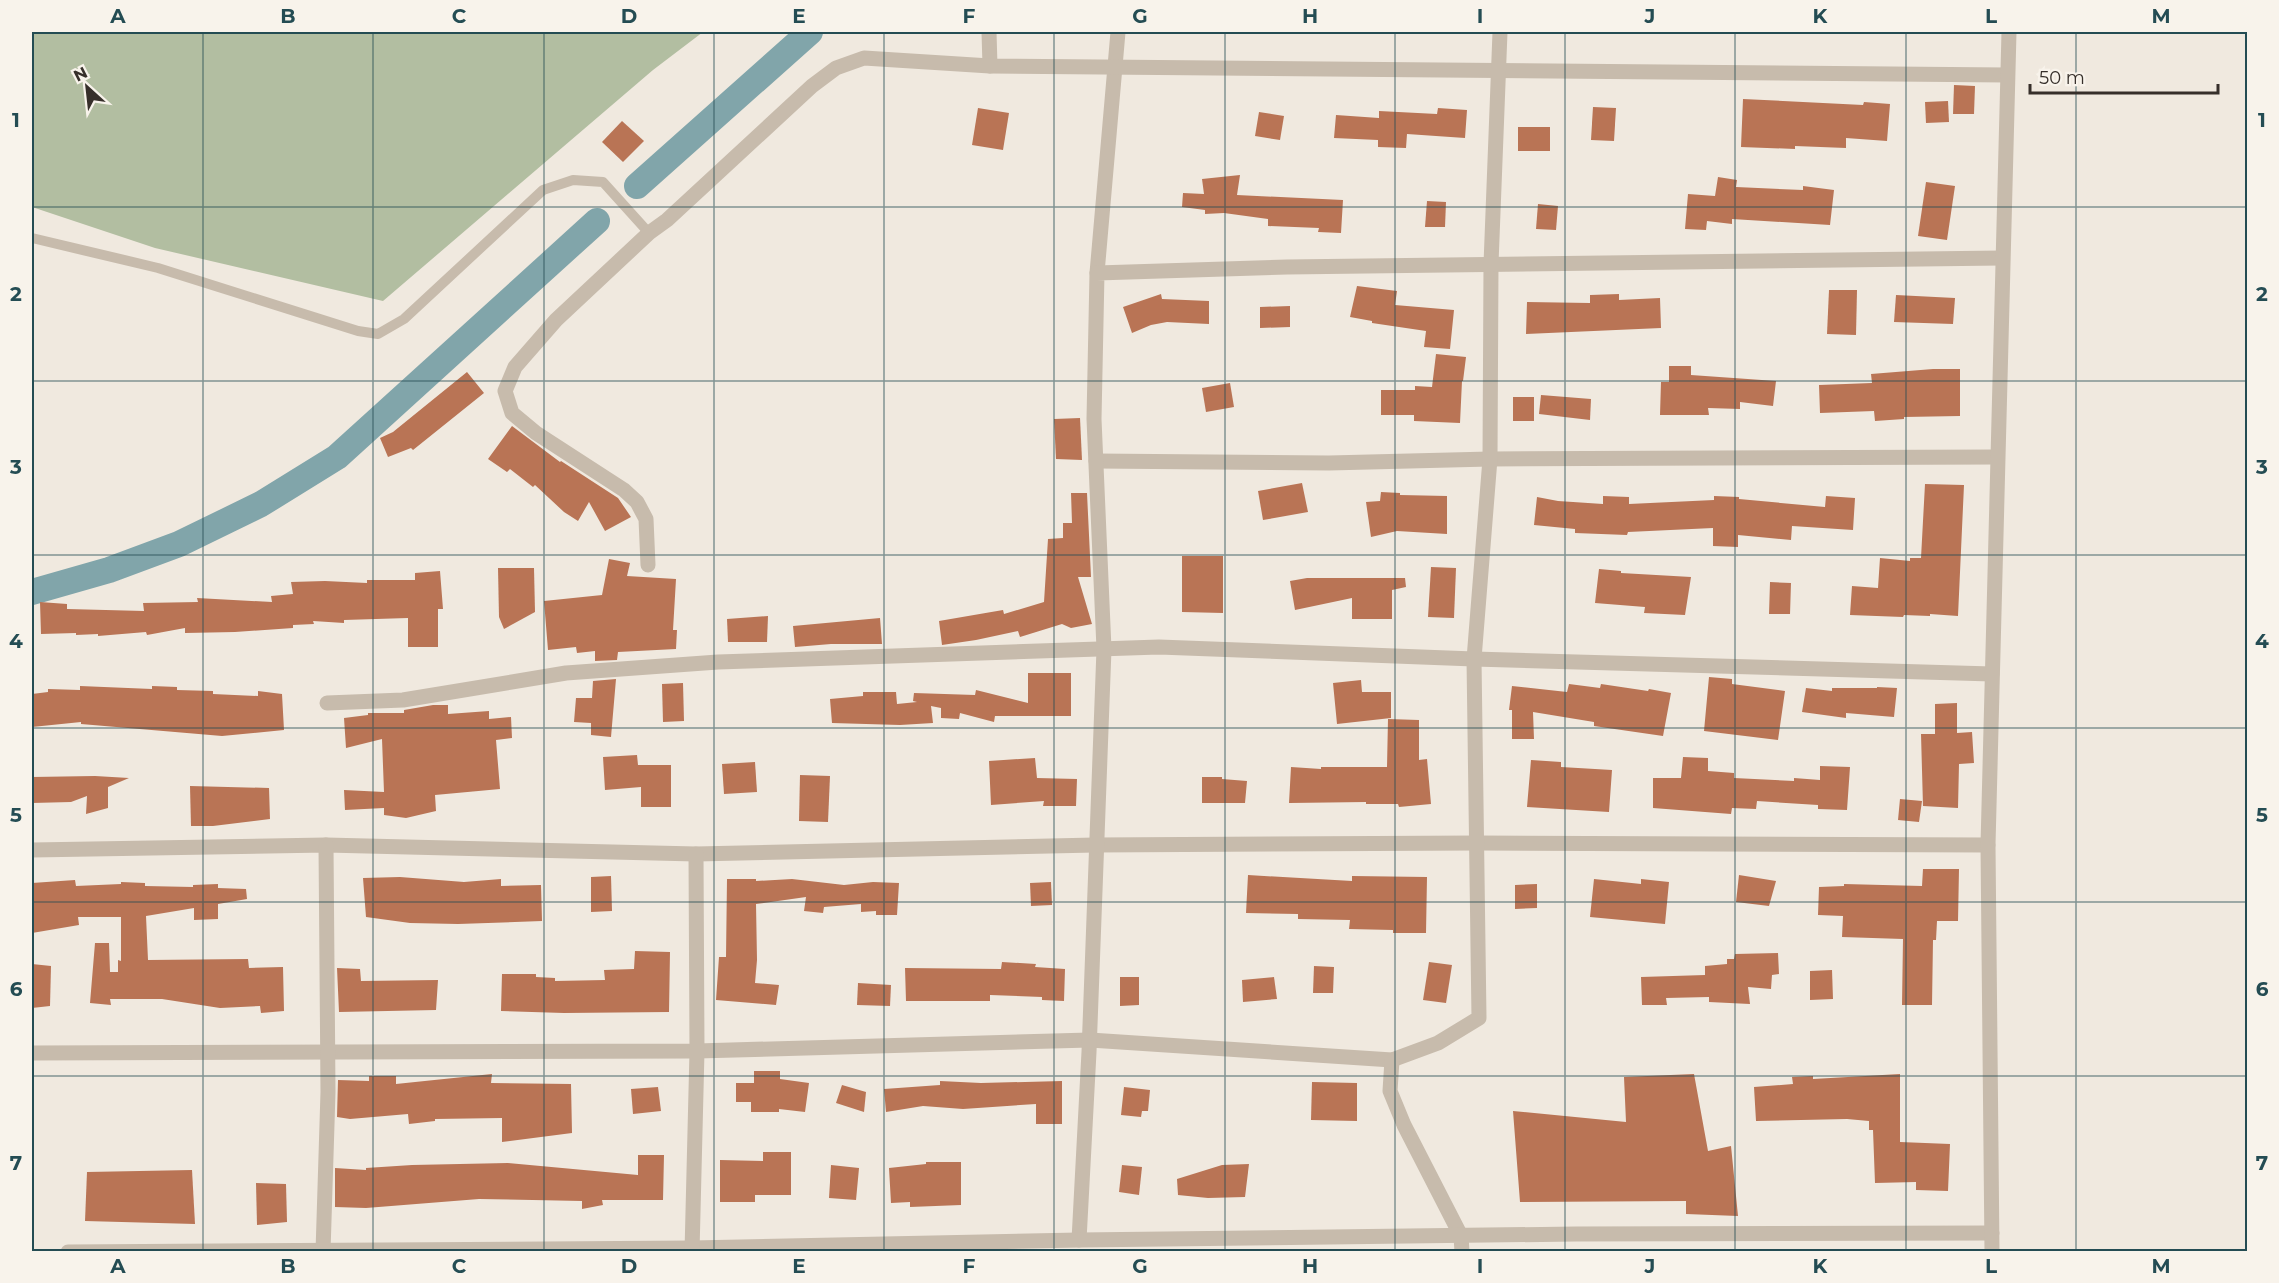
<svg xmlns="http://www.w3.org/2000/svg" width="2279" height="1283" viewBox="0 0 2279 1283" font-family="Montserrat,sans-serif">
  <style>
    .green { fill: #b2bea1 }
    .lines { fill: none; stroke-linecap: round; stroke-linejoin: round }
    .canal { stroke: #81a5aa; stroke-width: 26 }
    .building { fill: #b97455 }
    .service { stroke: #c7bbac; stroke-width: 10 }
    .minor { stroke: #c7bbac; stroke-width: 15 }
    .grid { fill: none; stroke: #244c53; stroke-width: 1.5; stroke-opacity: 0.55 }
    .neatline { fill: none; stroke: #244c53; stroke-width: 2 }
    .grid-label { font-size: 20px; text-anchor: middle; font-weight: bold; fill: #244c53 }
  </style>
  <rect width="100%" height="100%" fill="#f0e9df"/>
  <!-- green -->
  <polygon class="green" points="32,32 703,32 653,70 383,301 155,248 32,207"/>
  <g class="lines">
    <!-- canal -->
    <g class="canal">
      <polyline points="637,186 810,32"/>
      <polyline points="32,592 109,570 179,544 261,504 337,457 597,221"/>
    </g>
  </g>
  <!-- building -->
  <g class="building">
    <polygon points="1954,85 1975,86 1974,114 1953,114"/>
    <polygon points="1743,99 1863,105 1864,102 1890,104 1887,141 1846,138 1846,148 1795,146 1795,149 1741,147"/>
    <polygon points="1948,101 1949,122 1926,123 1925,102"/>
    <polygon points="1593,107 1616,108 1614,141 1591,140"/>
    <polygon points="978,108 1009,113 1003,150 972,145"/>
    <polygon points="1438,108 1467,110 1465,138 1407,134 1406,148 1378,147 1378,140 1334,138 1336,115 1379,118 1379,111 1437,114"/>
    <polygon points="1259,112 1284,116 1280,140 1255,136"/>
    <polygon points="622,121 644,141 623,162 602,142"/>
    <rect x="1518" y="127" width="32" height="24"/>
    <polygon points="1240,175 1237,195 1343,200 1341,233 1318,232 1319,228 1268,226 1268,219 1224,213 1205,214 1205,210 1182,207 1183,193 1204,194 1202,179"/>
    <polygon points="1718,177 1737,180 1736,187 1803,190 1803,186 1834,190 1830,225 1732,219 1732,224 1707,221 1706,230 1685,229 1688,194 1715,196"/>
    <polygon points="1926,182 1955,186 1947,240 1918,236"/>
    <polygon points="1427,201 1446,202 1445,227 1425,227"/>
    <polygon points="1538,204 1558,206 1556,230 1536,229"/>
    <polygon points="1357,286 1397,291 1395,305 1454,310 1450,349 1424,347 1426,331 1372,323 1372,321 1350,317"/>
    <polygon points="1829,290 1857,290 1856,335 1827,334"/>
    <polygon points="1161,294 1162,299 1209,301 1209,324 1167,322 1151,325 1132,333 1123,307"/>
    <polygon points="1619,294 1619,300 1660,298 1661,328 1526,334 1527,302 1590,303 1590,295"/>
    <polygon points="1896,295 1955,298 1953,324 1894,322"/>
    <polygon points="1290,306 1290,327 1260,328 1260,307"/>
    <polygon points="1436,354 1466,357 1463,381 1462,381 1460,423 1414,421 1414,415 1381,415 1381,390 1415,390 1415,386 1432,387"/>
    <polygon points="1669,366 1691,366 1691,375 1776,381 1773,406 1740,402 1740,409 1708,408 1709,415 1660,415 1661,382 1669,382"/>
    <polygon points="1933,369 1960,369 1960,416 1904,417 1904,419 1875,421 1874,411 1820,413 1819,385 1872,383 1871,374"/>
    <polygon points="467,372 484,393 413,450 411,448 388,457 380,438 393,432"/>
    <polygon points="1230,383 1234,407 1206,412 1202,388"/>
    <polygon points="1541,395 1591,399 1590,420 1539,414"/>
    <rect x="1513" y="397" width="21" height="24"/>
    <polygon points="1080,418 1082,460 1056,459 1054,419"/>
    <polygon points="512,426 560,462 561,461 618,498 631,517 605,531 589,502 578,521 564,512 535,485 533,487 510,469 507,472 488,459"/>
    <polygon points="1302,483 1308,512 1263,520 1258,491"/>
    <polygon points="1925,484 1964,485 1958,616 1930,614 1930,616 1904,615 1903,617 1850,615 1852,586 1878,588 1880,558 1910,561 1910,558 1921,558"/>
    <polygon points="1381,492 1400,493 1400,495 1447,496 1447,534 1397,531 1371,537 1366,502 1380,501"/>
    <polygon points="1071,493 1087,493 1091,577 1078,577 1092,624 1071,628 1062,624 1020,637 1018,631 976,640 942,645 939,621 1003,610 1004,614 1044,602 1048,539 1063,538 1063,523 1072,523"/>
    <polygon points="1603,496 1629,497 1629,504 1714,500 1714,496 1739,497 1739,499 1825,507 1826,496 1855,498 1853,530 1792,526 1791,540 1738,535 1738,547 1713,546 1713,528 1628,532 1627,535 1575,533 1575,529 1534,525 1537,497 1558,501 1603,504"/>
    <polygon points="1182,556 1223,556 1223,613 1182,612"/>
    <polygon points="609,559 630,563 627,576 676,579 673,630 677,630 676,649 618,652 617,660 595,661 595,651 577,653 576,647 548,650 544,601 602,595"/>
    <polygon points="1431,567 1456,568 1454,618 1428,617"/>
    <polygon points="498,568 534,568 535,612 504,629 499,617"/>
    <polygon points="1599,569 1621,571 1621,573 1691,577 1685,615 1644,613 1645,607 1595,603"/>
    <polygon points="440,571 443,609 438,609 438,647 408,647 408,618 344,620 344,623 313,621 314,624 293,625 293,628 235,632 185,633 185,628 147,635 146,632 98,636 98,634 76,635 76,633 41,634 40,602 67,604 67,609 144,611 143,603 198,602 197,598 272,602 271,596 293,594 291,582 325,581 367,583 367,580 415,580 415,573"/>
    <polygon points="1307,578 1405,578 1406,587 1392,590 1392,619 1352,619 1352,598 1295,610 1290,581"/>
    <polygon points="1770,582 1791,583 1790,614 1769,614"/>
    <polygon points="768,616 767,642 728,642 727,619"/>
    <polygon points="880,618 882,644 831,644 795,647 793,626"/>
    <polygon points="1028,673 1071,673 1071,716 995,716 994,722 960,713 959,719 941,718 941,708 931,706 933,723 900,725 832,723 830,699 863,696 863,692 896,692 897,704 917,702 913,701 914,693 975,695 976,690 1028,703"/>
    <polygon points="1709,677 1732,679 1732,684 1785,691 1778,740 1704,731"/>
    <polygon points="616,679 611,737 591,735 591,723 574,722 576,698 592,698 593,681"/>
    <polygon points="1361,680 1362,692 1391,692 1391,718 1337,724 1333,683"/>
    <polygon points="683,683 684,721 663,722 662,684"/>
    <polygon points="1569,684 1600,688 1601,684 1648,691 1649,689 1671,693 1663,736 1594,726 1594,722 1533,712 1534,739 1512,739 1512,710 1509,710 1512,686 1567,692"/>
    <polygon points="80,686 152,689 152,686 177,687 177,690 213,691 213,694 258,696 258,691 282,694 284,730 222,736 81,724 81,722 32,727 32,694 48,692 48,689 80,690"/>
    <polygon points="1877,687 1897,688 1894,717 1846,713 1846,718 1802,712 1806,688 1832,691 1832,688 1877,688"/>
    <polygon points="1957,703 1957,733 1972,732 1974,763 1959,764 1958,808 1923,806 1921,734 1935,734 1935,704"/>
    <polygon points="433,705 448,705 448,714 489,711 489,719 511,717 512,738 496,740 500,789 435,795 436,811 406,818 384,815 384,808 345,810 344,790 384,792 382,739 346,748 344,718 368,715 368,713 404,713 404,710"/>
    <polygon points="1388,719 1419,720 1419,760 1427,759 1431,804 1399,807 1398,804 1366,804 1366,802 1289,803 1291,767 1321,769 1321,767 1387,767"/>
    <polygon points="637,755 638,765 671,765 671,807 641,807 641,787 605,790 603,757"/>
    <polygon points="1683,757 1708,758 1708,771 1734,773 1734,778 1794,781 1794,778 1820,780 1820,766 1850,767 1847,810 1818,809 1818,805 1757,801 1756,809 1732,808 1731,814 1653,808 1653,778 1681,778"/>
    <polygon points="1035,758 1037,778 1077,779 1076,806 1043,806 1044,801 991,805 989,761"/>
    <polygon points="1531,760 1561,762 1561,767 1612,770 1609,812 1527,807"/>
    <polygon points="755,762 757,792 724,794 722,764"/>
    <polygon points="800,775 830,776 828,822 799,821"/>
    <polygon points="95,776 129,778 108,787 108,808 86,814 87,796 71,802 32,803 32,777"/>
    <polygon points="1202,777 1222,777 1222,779 1247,781 1245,803 1202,803"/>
    <polygon points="190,786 269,788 270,819 213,826 191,826"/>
    <polygon points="1900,799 1922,801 1919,822 1898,820"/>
    <polygon points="1923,869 1959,869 1958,921 1937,921 1936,940 1933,940 1932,1005 1902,1005 1903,939 1842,937 1843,916 1818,915 1819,887 1844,886 1844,884 1922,886"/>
    <polygon points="1248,875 1352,881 1352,876 1427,877 1426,933 1393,933 1393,930 1349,929 1350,920 1298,919 1298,914 1246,913"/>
    <polygon points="1739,875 1776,881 1769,906 1736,902"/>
    <polygon points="611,876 612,911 591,912 591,877"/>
    <polygon points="400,877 464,882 501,879 501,886 541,885 542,921 458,924 410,923 366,917 363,878"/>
    <polygon points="727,879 756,879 756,881 792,879 844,885 873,882 899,883 897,915 876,915 876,911 861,912 861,904 824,907 823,913 804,911 806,897 756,904 757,960 755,983 779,985 776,1005 716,1000 719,957 726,957"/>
    <polygon points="1594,879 1641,884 1641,879 1669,882 1665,924 1590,917"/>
    <polygon points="75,880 76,886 121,884 121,882 145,883 145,886 193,887 193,885 218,884 218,888 246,889 247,899 218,904 218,919 194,920 194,908 146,916 148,960 248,959 249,968 283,967 284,1011 261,1013 260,1006 220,1008 162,999 110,999 111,1005 90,1003 95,943 109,943 110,972 118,972 118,960 121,961 121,917 78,917 79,925 32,933 32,883"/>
    <polygon points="1051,882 1052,905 1031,906 1030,883"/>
    <polygon points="1537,884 1537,908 1515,909 1515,885"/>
    <polygon points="635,951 670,952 669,1012 564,1013 501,1011 502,974 536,974 536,977 555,978 555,981 605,980 604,970 634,969"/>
    <polygon points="1778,953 1779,974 1772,975 1771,989 1748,987 1750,1004 1709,1002 1709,997 1666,998 1667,1005 1642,1005 1641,977 1705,975 1705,966 1727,964 1727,959 1734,959 1735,954"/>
    <polygon points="1002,962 1036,964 1035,967 1065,969 1064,1001 1042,1000 1042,997 990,995 990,1001 906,1001 905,968 1001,969"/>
    <polygon points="1429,962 1452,965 1446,1003 1423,1000"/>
    <polygon points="32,964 51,966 50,1006 32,1008"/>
    <polygon points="1314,966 1334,967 1333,993 1313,993"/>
    <polygon points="337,968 360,969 361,981 438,980 436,1010 339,1012"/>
    <polygon points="1832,970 1833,999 1810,1000 1810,971"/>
    <polygon points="1120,977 1139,977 1139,1005 1120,1006"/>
    <polygon points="1274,977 1277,999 1243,1002 1242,980"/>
    <polygon points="858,983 891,985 890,1006 857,1005"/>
    <polygon points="754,1071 780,1071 780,1079 809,1083 805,1112 779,1109 779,1112 751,1112 751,1102 736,1102 736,1083 754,1083"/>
    <polygon points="492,1074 491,1083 571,1084 572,1133 502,1142 502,1118 435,1119 435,1121 409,1124 408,1114 350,1119 337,1117 338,1080 369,1081 369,1076 396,1076 396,1084"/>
    <polygon points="1694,1074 1708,1151 1731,1146 1738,1216 1686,1214 1686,1201 1520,1202 1513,1111 1626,1122 1624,1077"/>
    <polygon points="1900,1074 1900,1142 1950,1144 1948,1191 1916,1190 1916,1182 1875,1183 1873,1130 1869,1130 1869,1121 1847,1119 1756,1121 1754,1087 1793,1084 1792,1077 1813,1076 1813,1079"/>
    <polygon points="940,1081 981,1083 1062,1081 1062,1124 1036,1124 1036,1104 963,1109 923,1106 886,1112 884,1089 940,1085"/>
    <polygon points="1312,1082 1357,1083 1357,1121 1311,1120"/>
    <polygon points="842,1085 866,1092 864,1112 836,1103"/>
    <polygon points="658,1087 661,1111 633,1114 631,1089"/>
    <polygon points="1124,1087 1150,1090 1148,1111 1142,1111 1141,1117 1121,1115"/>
    <polygon points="763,1152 791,1152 791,1195 755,1195 755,1202 720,1202 720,1160 763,1161"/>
    <polygon points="638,1155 664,1155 663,1200 602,1200 603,1205 582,1209 582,1201 479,1199 366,1208 335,1207 335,1168 366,1170 366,1168 412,1165 508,1163 638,1175"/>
    <polygon points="926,1162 961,1162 961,1205 910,1207 910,1202 891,1203 889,1168 926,1164"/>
    <polygon points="1249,1164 1245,1197 1208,1198 1178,1195 1177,1179 1222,1165"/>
    <polygon points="831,1165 859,1168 856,1200 829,1198"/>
    <polygon points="1122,1165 1142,1167 1139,1195 1119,1192"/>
    <polygon points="192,1170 195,1224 85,1221 87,1172"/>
    <polygon points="256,1183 286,1184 287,1222 257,1225"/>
  </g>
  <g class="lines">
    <!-- service -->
    <polyline class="service" points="32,238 158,268 358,331 378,334 404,319 543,190 573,180 603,182 649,233"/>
    <!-- minor -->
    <g class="minor">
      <polyline points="989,32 990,66"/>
      <polyline points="1097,273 1118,32"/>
      <polyline points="1096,461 1329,463 1490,459 1997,457"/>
      <polyline points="648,565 646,519 637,502 624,490 536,433 512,413 505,391 515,367 556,320 649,233 667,220 812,86 836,68 864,58 990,66 2007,75"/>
      <polyline points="327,703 403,700 566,673 718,662 1159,647 1474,659 1992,674"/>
      <polyline points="32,850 326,845 696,854 1095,845 1478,843 1988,845"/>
      <polyline points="32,1053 697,1051 1090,1040 1392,1060 1438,1043 1479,1018 1474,659 1490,459 1491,264 1500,32"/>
      <polyline points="1392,1060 1390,1091 1404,1125 1461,1236 1462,1252"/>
      <polyline points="1079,1240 1089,1052 1104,649 1094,419 1097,273 1287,267 2002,258"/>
      <polyline points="68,1252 692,1248 1079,1240 1576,1234 1992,1233"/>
      <polyline points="323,1252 328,1092 326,845"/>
      <polyline points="692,1252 697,1051 696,854"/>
      <polyline points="1992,1252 1988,845 2009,32"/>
    </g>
  </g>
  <!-- grid -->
  <path class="grid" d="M203,32V1252M373,32V1252M544,32V1252M714,32V1252M884,32V1252M1054,32V1252M1225,32V1252M1395,32V1252M1565,32V1252M1735,32V1252M1906,32V1252M2076,32V1252M32,207H2248M32,381H2248M32,555H2248M32,728H2248M32,902H2248M32,1076H2248"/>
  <!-- border -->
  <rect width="2279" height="1283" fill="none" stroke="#f8f3eb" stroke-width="66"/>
  <!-- north arrow -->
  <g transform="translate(87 87) rotate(333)" stroke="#f8f3eb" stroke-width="4.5" paint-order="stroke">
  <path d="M0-4.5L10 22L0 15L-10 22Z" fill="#362f2a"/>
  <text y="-9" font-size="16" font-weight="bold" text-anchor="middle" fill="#362f2a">N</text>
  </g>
  <!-- scale -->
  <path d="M2030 84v9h188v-9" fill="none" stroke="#362f2a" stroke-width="3"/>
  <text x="2039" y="84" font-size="18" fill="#362f2a" stroke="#f8f3eb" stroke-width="4.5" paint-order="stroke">50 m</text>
  <rect x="33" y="33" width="2213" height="1217" class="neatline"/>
  <g class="grid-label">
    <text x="118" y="23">A</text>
    <text x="288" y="23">B</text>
    <text x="459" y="23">C</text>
    <text x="629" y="23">D</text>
    <text x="799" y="23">E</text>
    <text x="969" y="23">F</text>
    <text x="1140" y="23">G</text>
    <text x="1310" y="23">H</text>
    <text x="1480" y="23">I</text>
    <text x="1650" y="23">J</text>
    <text x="1820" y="23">K</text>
    <text x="1991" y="23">L</text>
    <text x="2161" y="23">M</text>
    <text x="16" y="127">1</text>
    <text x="2262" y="127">1</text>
    <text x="16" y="301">2</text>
    <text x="2262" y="301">2</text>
    <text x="16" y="474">3</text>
    <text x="2262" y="474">3</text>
    <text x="16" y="648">4</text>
    <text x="2262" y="648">4</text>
    <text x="16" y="822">5</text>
    <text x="2262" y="822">5</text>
    <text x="16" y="996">6</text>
    <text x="2262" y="996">6</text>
    <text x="16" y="1170">7</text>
    <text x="2262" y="1170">7</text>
    <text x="118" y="1273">A</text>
    <text x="288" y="1273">B</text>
    <text x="459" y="1273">C</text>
    <text x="629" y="1273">D</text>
    <text x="799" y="1273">E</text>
    <text x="969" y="1273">F</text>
    <text x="1140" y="1273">G</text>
    <text x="1310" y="1273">H</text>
    <text x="1480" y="1273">I</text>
    <text x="1650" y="1273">J</text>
    <text x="1820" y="1273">K</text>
    <text x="1991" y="1273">L</text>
    <text x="2161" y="1273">M</text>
  </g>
</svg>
